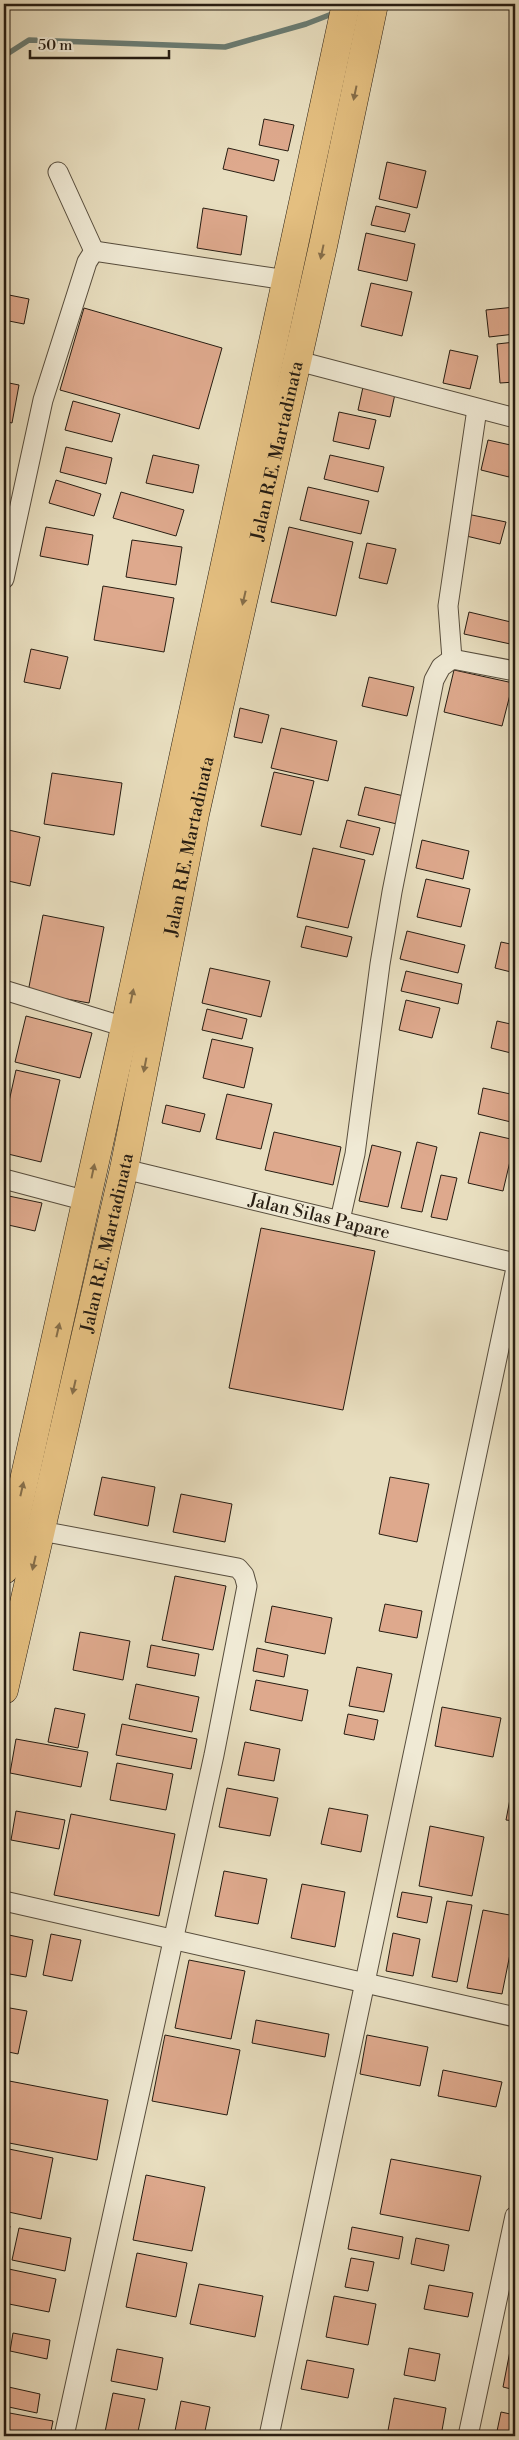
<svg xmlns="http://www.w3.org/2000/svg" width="519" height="2440" viewBox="0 0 519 2440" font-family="'Libre Bodoni',serif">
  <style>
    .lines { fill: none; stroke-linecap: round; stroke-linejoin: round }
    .stream { stroke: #6a7c73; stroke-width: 5.5 }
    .building { fill: #dea98d; stroke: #271d12 }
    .minor-casing { stroke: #574d3d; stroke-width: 21 }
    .highway-casing { stroke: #271d12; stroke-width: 29 }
    .minor { stroke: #f0ead5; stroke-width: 19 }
    .highway { stroke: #e4bf80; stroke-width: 28 }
    .oneway { fill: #866e49 }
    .labels { text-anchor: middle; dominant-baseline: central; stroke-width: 5; stroke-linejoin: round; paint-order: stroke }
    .street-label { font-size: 18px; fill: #271d12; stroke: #f0ead5 }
  </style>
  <rect width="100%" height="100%" fill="#e8debf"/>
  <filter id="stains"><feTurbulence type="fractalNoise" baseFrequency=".004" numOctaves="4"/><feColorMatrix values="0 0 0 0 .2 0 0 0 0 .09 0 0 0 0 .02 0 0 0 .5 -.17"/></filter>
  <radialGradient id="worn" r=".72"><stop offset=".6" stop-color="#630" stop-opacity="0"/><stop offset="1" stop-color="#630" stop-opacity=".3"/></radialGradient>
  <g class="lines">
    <!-- stream -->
    <polyline class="stream" points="4,56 29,40 225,47 306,24 337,12"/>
  </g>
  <!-- building -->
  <g class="building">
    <polygon points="264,119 294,125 288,151 259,145"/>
    <polygon points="228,148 279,160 274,181 223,169"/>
    <polygon points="387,162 426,171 417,208 379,199"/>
    <polygon points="376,206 410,214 405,232 371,225"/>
    <polygon points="203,208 247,216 241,255 197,248"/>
    <polygon points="366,233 415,244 407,281 358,270"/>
    <polygon points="371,283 412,292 402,336 361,326"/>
    <polygon points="4,294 29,299 24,324 4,320"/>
    <polygon points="515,307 515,334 489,337 486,310"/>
    <polygon points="84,308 222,348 199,429 60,390"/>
    <polygon points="515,342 515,382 500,383 497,344"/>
    <polygon points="450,350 478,356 470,389 443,383"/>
    <polygon points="4,382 19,385 12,423 4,421"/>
    <polygon points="363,387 395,394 390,417 358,410"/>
    <polygon points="73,401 120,414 112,442 65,430"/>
    <polygon points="339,412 376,420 369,449 333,441"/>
    <polygon points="488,440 515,446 509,477 481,470"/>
    <polygon points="66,447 112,458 106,484 60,472"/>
    <polygon points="153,455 199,465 193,493 146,483"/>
    <polygon points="330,455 384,467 378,492 324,479"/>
    <polygon points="56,480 101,494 94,516 49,503"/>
    <polygon points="308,487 369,501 361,534 300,520"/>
    <polygon points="121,492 184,510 176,536 113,518"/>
    <polygon points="467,514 506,522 500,544 462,535"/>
    <polygon points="46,527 93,535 88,565 40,556"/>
    <polygon points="289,527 353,542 336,616 271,602"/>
    <polygon points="132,540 182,547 176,585 126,577"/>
    <polygon points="367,543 396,549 387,584 359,578"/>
    <polygon points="103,586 174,598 164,652 94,640"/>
    <polygon points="469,612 515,623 515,645 464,634"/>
    <polygon points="31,649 68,657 60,689 24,682"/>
    <polygon points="454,670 513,683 502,726 444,712"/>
    <polygon points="369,677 414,687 407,716 362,706"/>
    <polygon points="240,708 269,715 262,743 234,737"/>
    <polygon points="281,728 337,741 328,781 271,768"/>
    <polygon points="274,772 314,781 301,835 261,826"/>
    <polygon points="52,773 122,783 114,835 44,824"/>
    <polygon points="365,787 404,796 397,824 358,815"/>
    <polygon points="347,820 380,828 373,855 340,847"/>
    <polygon points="4,829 40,837 30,886 4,880"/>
    <polygon points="422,840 469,851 463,879 416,868"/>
    <polygon points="313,848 365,860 348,928 297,917"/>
    <polygon points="426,879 470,889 461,927 417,917"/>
    <polygon points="43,915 104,927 89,1003 28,992"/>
    <polygon points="306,926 352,937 347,957 301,947"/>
    <polygon points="407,931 465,945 458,973 400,959"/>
    <polygon points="501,942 515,945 515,973 495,968"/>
    <polygon points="210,968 270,981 261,1017 202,1003"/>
    <polygon points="406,971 462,984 458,1004 401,991"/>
    <polygon points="406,1000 440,1008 432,1038 399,1030"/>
    <polygon points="207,1009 247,1019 242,1039 202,1030"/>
    <polygon points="26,1016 92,1033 80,1078 15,1062"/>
    <polygon points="497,1021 515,1025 515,1054 491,1048"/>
    <polygon points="212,1039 253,1048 244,1088 203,1078"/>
    <polygon points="16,1070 60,1080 41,1162 4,1153 4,1124"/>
    <polygon points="483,1088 515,1095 515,1123 478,1114"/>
    <polygon points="227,1094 272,1104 261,1149 216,1139"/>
    <polygon points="166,1105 205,1114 200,1132 162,1123"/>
    <polygon points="274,1132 341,1147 333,1185 265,1170"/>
    <polygon points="480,1132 515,1140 503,1191 468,1183"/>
    <polygon points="417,1142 437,1147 422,1212 401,1208"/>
    <polygon points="372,1145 401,1152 388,1207 359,1201"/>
    <polygon points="441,1175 457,1178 447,1220 431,1217"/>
    <polygon points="4,1195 42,1203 35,1231 4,1224"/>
    <polygon points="261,1228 375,1251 343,1410 229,1388"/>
    <polygon points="102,1477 155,1487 148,1526 94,1515"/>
    <polygon points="390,1477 429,1484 417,1542 379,1534"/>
    <polygon points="181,1494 232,1504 225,1542 173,1532"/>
    <polygon points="175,1576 226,1586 213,1650 162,1640"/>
    <polygon points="385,1604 422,1611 417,1638 379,1631"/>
    <polygon points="272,1606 332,1618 325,1654 265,1642"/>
    <polygon points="80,1632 130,1641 123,1680 73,1670"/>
    <polygon points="151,1645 199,1654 195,1676 147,1667"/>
    <polygon points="257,1648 288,1655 284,1677 253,1671"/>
    <polygon points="357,1667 392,1674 384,1712 349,1706"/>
    <polygon points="256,1680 308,1690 302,1721 250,1710"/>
    <polygon points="136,1684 199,1697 192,1732 129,1719"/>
    <polygon points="442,1707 501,1718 493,1757 435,1746"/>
    <polygon points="55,1708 85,1714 78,1748 48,1742"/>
    <polygon points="348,1714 378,1720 374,1740 344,1734"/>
    <polygon points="122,1724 197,1739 191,1769 116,1755"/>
    <polygon points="16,1739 88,1752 81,1787 10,1773"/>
    <polygon points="245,1742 280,1749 274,1781 238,1775"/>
    <polygon points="117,1763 173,1774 166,1810 110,1800"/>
    <polygon points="515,1773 515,1821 506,1820"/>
    <polygon points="227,1788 278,1798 270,1836 219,1827"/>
    <polygon points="329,1808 368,1815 361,1852 321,1844"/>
    <polygon points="16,1811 65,1820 59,1849 11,1840"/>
    <polygon points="71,1814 175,1834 159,1916 54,1895"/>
    <polygon points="430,1826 484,1837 472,1896 419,1886"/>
    <polygon points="224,1871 267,1879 258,1924 215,1916"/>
    <polygon points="302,1884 345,1892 335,1947 291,1938"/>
    <polygon points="402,1892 432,1897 427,1923 397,1917"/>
    <polygon points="447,1901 472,1905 457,1982 432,1977"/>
    <polygon points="483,1910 515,1916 515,1929 502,1994 467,1988"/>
    <polygon points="393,1933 420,1939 413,1976 386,1971"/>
    <polygon points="4,1934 33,1940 26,1977 4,1973"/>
    <polygon points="51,1934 81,1940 72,1981 43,1975"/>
    <polygon points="189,1960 245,1971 231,2039 175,2028"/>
    <polygon points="4,2007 27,2011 18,2054 4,2051"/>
    <polygon points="256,2020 329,2034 325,2057 252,2043"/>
    <polygon points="165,2035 240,2050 227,2115 152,2101"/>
    <polygon points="367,2035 428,2047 420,2086 360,2074"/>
    <polygon points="443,2070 502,2082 496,2107 438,2096"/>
    <polygon points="4,2080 108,2100 97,2160 4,2142"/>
    <polygon points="4,2148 53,2158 41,2219 4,2211"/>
    <polygon points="391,2159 481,2176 469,2231 380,2214"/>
    <polygon points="146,2175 205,2187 192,2251 133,2240"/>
    <polygon points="4,2225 10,2226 5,2253 4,2253"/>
    <polygon points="352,2227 403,2237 399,2259 348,2249"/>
    <polygon points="19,2228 71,2238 65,2271 12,2260"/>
    <polygon points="416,2238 449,2245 444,2271 411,2264"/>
    <polygon points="137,2253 187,2263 176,2317 126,2307"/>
    <polygon points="351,2258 374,2262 368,2291 345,2287"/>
    <polygon points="4,2268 56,2279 49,2312 4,2303"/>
    <polygon points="199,2284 263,2296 255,2337 190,2324"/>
    <polygon points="429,2285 473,2293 468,2317 424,2309"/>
    <polygon points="334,2296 376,2304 368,2345 326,2337"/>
    <polygon points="13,2333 50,2340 47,2359 10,2351"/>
    <polygon points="409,2348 440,2354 435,2381 404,2375"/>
    <polygon points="117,2349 163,2358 157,2390 111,2381"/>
    <polygon points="510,2351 515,2352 515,2390 503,2387"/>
    <polygon points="307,2360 354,2369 348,2398 301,2389"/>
    <polygon points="4,2386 40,2394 37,2413 4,2406"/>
    <polygon points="113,2393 145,2399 137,2436 105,2432"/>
    <polygon points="394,2398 446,2408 441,2436 387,2436"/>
    <polygon points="181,2401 210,2407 204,2436 174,2436"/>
    <polygon points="4,2412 53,2421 50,2436 4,2436"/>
    <polygon points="501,2412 515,2415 515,2436 496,2436"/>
  </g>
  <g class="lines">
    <defs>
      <g id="minor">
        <polyline points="58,172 94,251"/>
        <polyline points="94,251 287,280"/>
        <polyline points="298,361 515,418"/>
        <polyline points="4,579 43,400 87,262 94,251"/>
        <polyline points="452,659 448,606 477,409"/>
        <polyline points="4,990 125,1027"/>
        <path id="s1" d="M124,1169L515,1263"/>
        <polyline points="4,1179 87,1201"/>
        <polyline points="340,1220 355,1154 380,964 392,892 434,680 441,667 452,659 515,671"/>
        <polyline points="41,1531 238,1568 244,1575 247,1586 214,1755 64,2436"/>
        <polyline points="4,1901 515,2017"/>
        <polyline points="269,2436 515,1273"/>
        <polyline points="468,2436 515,2216"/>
      </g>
      <g id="highway">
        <polyline points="4,1570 125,1027 346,4"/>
        <path id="s2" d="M4,1690L124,1169L195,814L323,246L374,4"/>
      </g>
    </defs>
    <!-- minor casing -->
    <use href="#minor" class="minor-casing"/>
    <!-- highway casing -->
    <use href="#highway" class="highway-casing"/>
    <!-- minor -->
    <use href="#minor" class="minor"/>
    <!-- highway -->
    <use href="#highway" class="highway"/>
  </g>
  <!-- one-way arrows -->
  <defs><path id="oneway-solid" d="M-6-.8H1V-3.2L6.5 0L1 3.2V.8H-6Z" transform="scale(1.25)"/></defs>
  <g class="oneway">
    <use href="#oneway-solid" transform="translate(355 93) rotate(102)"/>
    <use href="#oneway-solid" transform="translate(322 252) rotate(102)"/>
    <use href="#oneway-solid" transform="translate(244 598) rotate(103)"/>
    <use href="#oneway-solid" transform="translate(132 996) rotate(-78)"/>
    <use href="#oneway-solid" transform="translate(145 1065) rotate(101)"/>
    <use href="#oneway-solid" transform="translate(93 1171) rotate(-78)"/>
    <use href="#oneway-solid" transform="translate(58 1330) rotate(-77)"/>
    <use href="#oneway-solid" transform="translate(74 1387) rotate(103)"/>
    <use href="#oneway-solid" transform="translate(22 1489) rotate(-77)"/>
    <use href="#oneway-solid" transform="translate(34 1563) rotate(103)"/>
  </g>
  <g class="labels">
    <!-- street labels -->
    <g class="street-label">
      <text stroke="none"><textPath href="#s2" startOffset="1269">Jalan R.E. Martadinata</textPath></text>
      <text stroke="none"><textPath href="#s2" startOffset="864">Jalan R.E. Martadinata</textPath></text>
      <text stroke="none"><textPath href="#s1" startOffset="201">Jalan Silas Papare</textPath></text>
      <text stroke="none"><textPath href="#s2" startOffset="459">Jalan R.E. Martadinata</textPath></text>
    </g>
  </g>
  <!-- margin -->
  <rect width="519" height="2440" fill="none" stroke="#e8debf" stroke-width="20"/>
  <rect x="5" y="5" width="509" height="2430" fill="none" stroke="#271d12" stroke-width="2.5"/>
  <rect x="10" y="10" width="499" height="2420" fill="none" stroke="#271d12"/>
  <!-- scale -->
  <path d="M30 50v8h139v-8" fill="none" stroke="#271d12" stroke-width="2.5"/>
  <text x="38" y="50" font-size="15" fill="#271d12" stroke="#f0ead5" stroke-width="4" paint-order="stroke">50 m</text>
  <rect width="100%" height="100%" filter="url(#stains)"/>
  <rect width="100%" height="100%" fill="url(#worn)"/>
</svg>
